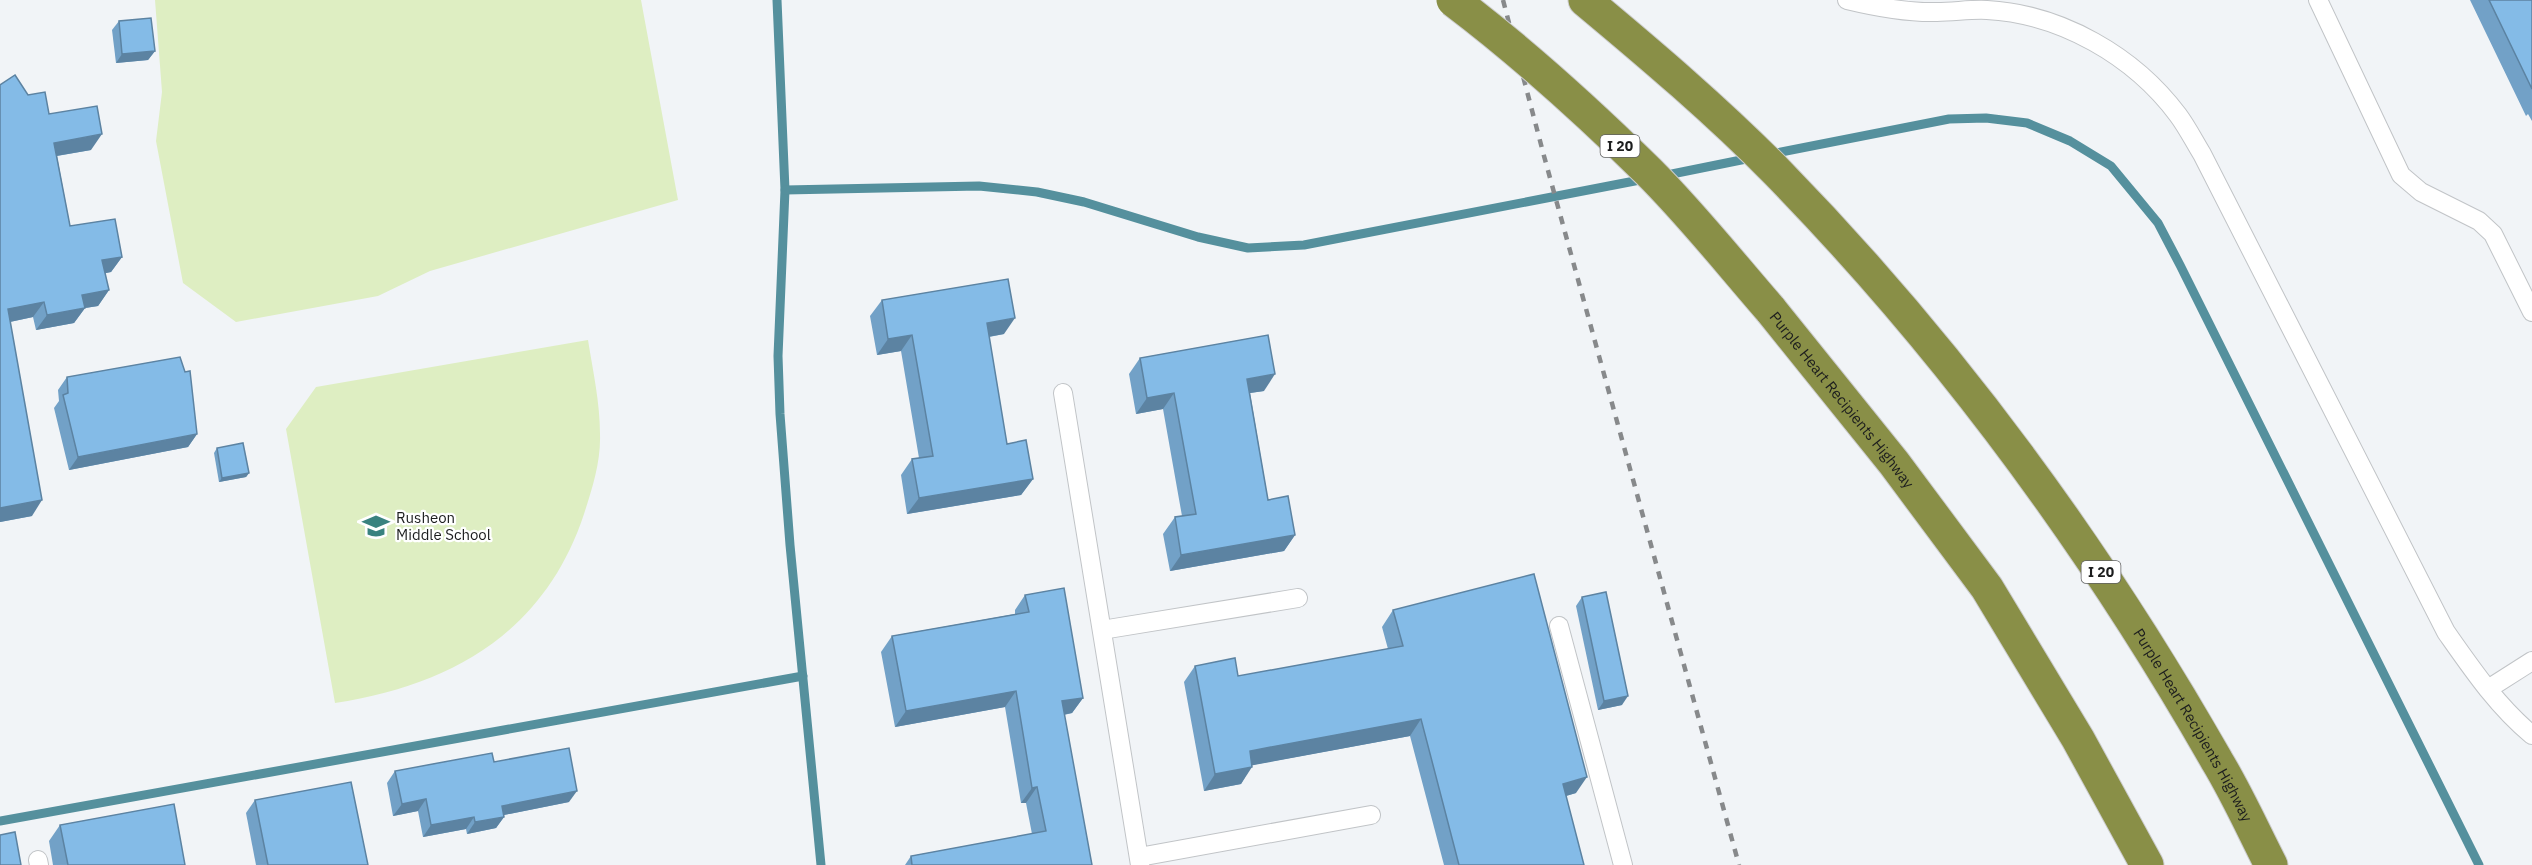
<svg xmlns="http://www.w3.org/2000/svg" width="2532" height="865" viewBox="0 0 2532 865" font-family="'IBM Plex Sans',sans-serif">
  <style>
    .pitch { fill: #deeec2 }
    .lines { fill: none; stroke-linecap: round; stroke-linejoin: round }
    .stream { stroke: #55909d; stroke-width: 9 }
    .service-casing { stroke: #c1c4c7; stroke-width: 20 }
    .motorway-casing { stroke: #cdcdce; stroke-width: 35 }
    .service { stroke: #fff; stroke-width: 18 }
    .motorway { stroke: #898f47; stroke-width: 33 }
    .rail { stroke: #87898b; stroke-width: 4.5; stroke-dasharray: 8 8; stroke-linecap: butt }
    .motorway-bridge-casing { stroke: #cdcdce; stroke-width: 35; stroke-linecap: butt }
    .motorway-bridge { stroke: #898f47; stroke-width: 33 }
    .wall { fill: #72a1c7 }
    .shaded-wall { fill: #5c83a2 }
    .building { fill: #84bbe7; stroke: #5c83a2; stroke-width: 1.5 }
    .labels { text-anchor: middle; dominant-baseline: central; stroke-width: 4.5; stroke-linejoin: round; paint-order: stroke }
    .shield { fill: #fff; stroke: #606162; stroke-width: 1.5 }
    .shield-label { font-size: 14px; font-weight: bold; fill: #1c1d1e }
    .street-label { font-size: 15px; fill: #1c1d1e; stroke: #fff }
    .poi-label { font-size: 15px; fill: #1c1d1e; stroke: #fff; text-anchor: start }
  </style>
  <rect width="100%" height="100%" fill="#f1f4f7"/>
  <!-- pitch -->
  <g class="pitch">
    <polygon points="155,0 641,0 678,200 430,271 378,296 236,322 183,283 156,141 162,92"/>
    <path d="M588,340C593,371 600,403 600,434C601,462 592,489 584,514C545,632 452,685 335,703L286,429L316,387Z"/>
  </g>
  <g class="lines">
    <!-- stream -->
    <g class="stream">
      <polyline points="777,0 785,190 778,356 780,414 790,545 821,865"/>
      <polyline points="1771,154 1949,119 1986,118 2027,123 2070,141 2111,166 2158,223 2180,265 2479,865"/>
      <polyline points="1662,176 1751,158"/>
      <polyline points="785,190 979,186 1037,192 1084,202 1198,237 1248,248 1304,245 1645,179"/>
      <polyline points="0,821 803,676"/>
    </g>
    <defs>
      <g id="service">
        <path d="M1847,0C1876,7 1906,13 1937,12C1954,12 1971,9 1987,10C2061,14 2134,56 2178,115C2187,127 2194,141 2202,154L2446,632C2472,669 2497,706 2532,735"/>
        <polyline points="2318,0 2401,175 2421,192 2479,221 2493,234 2532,312"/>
        <polyline points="1063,393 1140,865"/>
        <polyline points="1559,626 1623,865"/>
        <polyline points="1102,630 1298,598"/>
        <polyline points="2488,689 2532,661"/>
        <polyline points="1139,857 1371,815"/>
        <polyline points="38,860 39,865"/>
      </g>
      <g id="motorway">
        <path id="s1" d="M1585,0C1651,55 1717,111 1777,172C1949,348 2095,547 2217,761C2237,794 2253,830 2271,865"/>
        <path id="s2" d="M1770,309L1894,463L1987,588L2078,739L2147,865"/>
      </g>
    </defs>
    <!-- service casing -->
    <use href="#service" class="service-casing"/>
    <!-- motorway casing -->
    <use href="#motorway" class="motorway-casing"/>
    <!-- service -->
    <use href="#service" class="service"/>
    <!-- motorway -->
    <use href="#motorway" class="motorway"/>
    <!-- rail -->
    <polyline class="rail" points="1503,0 1544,156 1739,865"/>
    <defs>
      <path id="motorway-bridge" d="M1453,0C1522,52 1588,112 1649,172C1692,215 1730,263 1770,309"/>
    </defs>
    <!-- motorway-bridge casing -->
    <use href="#motorway-bridge" class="motorway-bridge-casing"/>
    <!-- motorway-bridge -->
    <use href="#motorway-bridge" class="motorway-bridge"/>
  </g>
  <!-- wall -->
  <g class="wall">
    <polygon points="2470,0 2532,0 2532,121 2528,114 2526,116"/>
    <polygon points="119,21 155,51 148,60 116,63 112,30"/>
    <polygon points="0,85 28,95 49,114 91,150 57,156 70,226 122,257 111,272 105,273 109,290 98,306 85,308 74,323 36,330 33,317 10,322 32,516 0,522"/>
    <polygon points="882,300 1004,334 989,337 1007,444 1033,479 1021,495 907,514 901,475 912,459 919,458 901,351 877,355 870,316"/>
    <polygon points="1140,358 1264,391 1250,393 1268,500 1295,535 1284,551 1170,571 1163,534 1175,517 1182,516 1163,409 1136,414 1129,374"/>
    <polygon points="67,377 197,434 188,447 69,470 54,408 59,401 58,390"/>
    <polygon points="217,448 249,473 246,477 219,482 214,453"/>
    <polygon points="1025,595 1083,698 1072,713 1064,715 1092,865 905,865 911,856 1032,834 1026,803 1021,803 1005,707 895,727 881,652 892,636 1015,614 1015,610"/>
    <polygon points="1582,597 1622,705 1598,710 1576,606"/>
    <polygon points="1393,610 1576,793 1566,796 1584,865 1444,865 1410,736 1252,765 1241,784 1204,791 1184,682 1195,666 1238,676 1388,649 1382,627"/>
    <polygon points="494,762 569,802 504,815 504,817 496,828 467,834 466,829 423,837 418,811 393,816 387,783 395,771"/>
    <polygon points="255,800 368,865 256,865 246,813"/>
    <polygon points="60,825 185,865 53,865 49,841"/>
  </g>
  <!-- shaded-wall -->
  <g class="shaded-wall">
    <polygon points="155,51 148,60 116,63 122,54"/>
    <polygon points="102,134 91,150 44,158 54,143"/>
    <polygon points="122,257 111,272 92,276 102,260"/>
    <polygon points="109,290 98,306 72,310 82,295"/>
    <polygon points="44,302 33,317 0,324 8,309"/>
    <polygon points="85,308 74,323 36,330 47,315"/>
    <polygon points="1015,318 1004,334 976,339 987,323"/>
    <polygon points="912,335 901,351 877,355 888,339"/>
    <polygon points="1275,374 1264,391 1236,395 1247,379"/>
    <polygon points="1174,393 1163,409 1136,414 1147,398"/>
    <polygon points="197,434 188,447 69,470 78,457"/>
    <polygon points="249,473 246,477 219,482 222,478"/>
    <polygon points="1033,479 1021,495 907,514 919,498"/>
    <polygon points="42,500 32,516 0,522 0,508"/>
    <polygon points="1295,535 1284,551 1170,571 1181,555"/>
    <polygon points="1016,691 1005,707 895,727 906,711"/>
    <polygon points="1628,696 1622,705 1598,710 1604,701"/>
    <polygon points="1083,698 1072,713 1051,717 1062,701"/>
    <polygon points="1421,719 1410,736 1238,768 1250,751"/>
    <polygon points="1252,767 1241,784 1204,791 1215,774"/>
    <polygon points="1587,777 1576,793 1552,800 1563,784"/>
    <polygon points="1037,787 1026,803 1021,803 1032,788"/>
    <polygon points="577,791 569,802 494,817 502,806"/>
    <polygon points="426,799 418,811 393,816 402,804"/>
    <polygon points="474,817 466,829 423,837 431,825"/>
    <polygon points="504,817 496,828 467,834 475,822"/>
  </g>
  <!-- building -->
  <g class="building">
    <polygon points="2489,0 2532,0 2532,89"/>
    <polygon points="151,18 155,51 122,54 119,21"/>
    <polygon points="15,75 28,95 45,92 49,114 97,106 102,134 54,143 70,226 115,219 122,257 102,260 109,290 82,295 85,308 47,315 44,302 8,309 42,500 0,508 0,85"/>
    <polygon points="1008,279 1015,318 987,323 1007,444 1026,440 1033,479 919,498 912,459 933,456 912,335 888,339 882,300"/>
    <polygon points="1268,335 1275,374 1247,379 1268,500 1288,496 1295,535 1181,555 1175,517 1196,514 1174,393 1147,398 1140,358"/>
    <polygon points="180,357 185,372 190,371 197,434 78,457 63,395 68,393 67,377"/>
    <polygon points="243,443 249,473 222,478 217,448"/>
    <polygon points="1534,574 1587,777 1563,784 1584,865 1459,865 1421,719 1250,751 1252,767 1215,774 1195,666 1235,658 1238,676 1403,646 1393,610"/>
    <polygon points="1064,588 1083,698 1062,701 1092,865 912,865 911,856 1046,831 1037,787 1032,788 1016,691 906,711 892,636 1029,612 1025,595"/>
    <polygon points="1606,592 1628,696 1604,701 1582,597"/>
    <polygon points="569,748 577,791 502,806 504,817 475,822 474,817 431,825 426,799 402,804 395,771 492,753 494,762"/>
    <polygon points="351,782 368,865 268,865 255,800"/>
    <polygon points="174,804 185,865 68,865 60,825"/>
    <polygon points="15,832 21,865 0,865 0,835"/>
  </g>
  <!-- icons -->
  <defs>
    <symbol id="school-bare" viewBox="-9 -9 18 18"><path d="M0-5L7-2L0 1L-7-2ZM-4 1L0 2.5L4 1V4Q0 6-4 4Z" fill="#39827f" stroke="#fff" stroke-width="2.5" paint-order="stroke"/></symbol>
  </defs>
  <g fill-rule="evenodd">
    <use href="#school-bare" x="357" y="507" width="38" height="38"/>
  </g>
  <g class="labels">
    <!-- shield labels -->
    <g class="shield">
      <rect x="1600.5" y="135" width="39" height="22" rx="4.5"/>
      <rect x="2081.5" y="561" width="39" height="22" rx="4.5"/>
    </g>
    <g class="shield-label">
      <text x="1620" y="146">I 20</text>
      <text x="2101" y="572">I 20</text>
    </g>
    <!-- street labels -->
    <g class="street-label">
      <text stroke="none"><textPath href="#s2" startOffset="116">Purple Heart Recipients Highway</textPath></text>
      <text stroke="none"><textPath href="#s1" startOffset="952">Purple Heart Recipients Highway</textPath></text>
    </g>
    <!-- poi labels -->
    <g class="poi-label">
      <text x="396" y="517">Rusheon<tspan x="396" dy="17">Middle School</tspan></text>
    </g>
  </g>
</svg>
